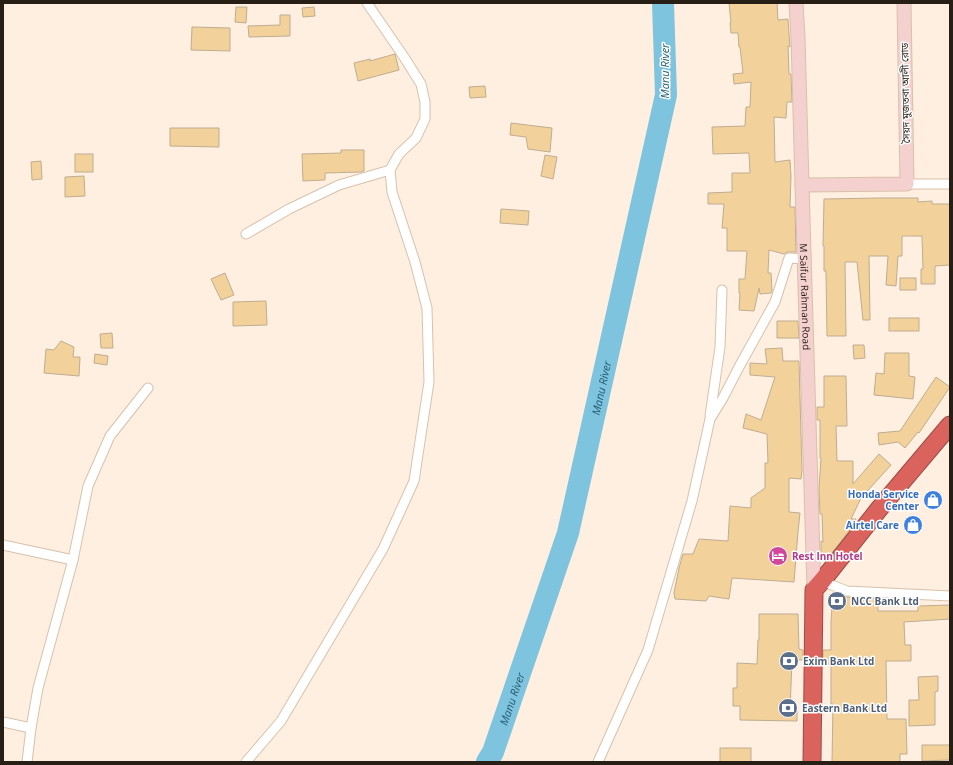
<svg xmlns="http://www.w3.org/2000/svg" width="953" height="765" viewBox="0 0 953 765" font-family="'Open Sans','Noto Sans Bengali',sans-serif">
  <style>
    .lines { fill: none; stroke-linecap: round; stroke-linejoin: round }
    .river { stroke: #7ec4df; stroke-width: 22 }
    .building { fill: #f3d19a; stroke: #bead92 }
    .street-casing { stroke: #d9c1aa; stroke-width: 11 }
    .secondary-casing { stroke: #d9c1aa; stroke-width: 15 }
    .highway-casing { stroke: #9c4b44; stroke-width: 19 }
    .street { stroke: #fff; stroke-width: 9 }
    .secondary { stroke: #f4d0ce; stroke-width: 13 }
    .highway { stroke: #db635d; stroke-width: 17 }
    .labels { text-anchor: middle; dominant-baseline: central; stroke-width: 3; stroke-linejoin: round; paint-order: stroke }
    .street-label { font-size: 10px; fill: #271e15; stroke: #fff }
    .shop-label { font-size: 10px; font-weight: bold; fill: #366cbe; stroke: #fff; text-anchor: end }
    .hotel-label { font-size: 10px; font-weight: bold; fill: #b23c85; stroke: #fff; text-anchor: start }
    .service-label { font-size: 10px; font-weight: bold; fill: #4e5e75; stroke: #fff; text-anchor: start }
    .water-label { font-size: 11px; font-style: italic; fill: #245c70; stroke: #fff }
  </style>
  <rect width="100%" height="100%" fill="#feefe0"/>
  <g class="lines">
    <!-- river -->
    <path class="river" id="s1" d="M487,762L493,752L568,533L666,95L663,3"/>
  </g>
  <!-- building -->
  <g class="building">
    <polygon points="729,3 777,3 778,20 788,19 790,47 788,46 789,74 791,74 792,102 787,102 786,118 774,117 775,162 790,160 791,176 790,207 795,207 796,252 787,252 784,254 769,250 768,273 771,273 772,291 771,293 760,294 759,288 754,311 739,310 740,293 739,293 739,279 745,279 747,251 727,251 727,228 722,228 724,204 708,204 708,193 732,192 732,173 750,173 749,153 713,154 712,127 745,126 746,107 750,107 751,82 734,84 733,74 743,73 740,47 739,47 738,33 731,33 730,23 731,23"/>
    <polygon points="236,7 247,7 246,23 235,22"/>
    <polygon points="314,7 315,16 303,17 302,8"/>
    <polygon points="280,15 290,15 290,36 249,37 248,26 280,25"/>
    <polygon points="192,27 230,28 230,51 191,50"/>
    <polygon points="395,54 399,70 358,81 354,63 370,59 370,61"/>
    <polygon points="485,86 486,97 470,98 469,87"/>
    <polygon points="511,123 552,128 550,152 528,149 526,137 510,135"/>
    <polygon points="170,128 219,128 219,147 170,146"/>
    <polygon points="341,150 364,150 364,171 361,172 325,173 325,180 303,181 302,154 341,153"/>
    <rect x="75" y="154" width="18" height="18"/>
    <polygon points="545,155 557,157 553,179 541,176"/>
    <polygon points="41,161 42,179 32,180 31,162"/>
    <polygon points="84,176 85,196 65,197 65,177"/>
    <polygon points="880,198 918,198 918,202 932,201 932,204 950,204 950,265 935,266 935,284 921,284 921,269 923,269 922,236 902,236 902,256 898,256 896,286 886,285 888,256 869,256 870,320 863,320 857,262 845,262 846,336 827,336 826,271 824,271 824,246 823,246 824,199"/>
    <polygon points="501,209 529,211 528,225 500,223"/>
    <polygon points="225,273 234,295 221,300 211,279"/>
    <rect x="900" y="278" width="16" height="12"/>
    <polygon points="266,301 267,325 233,326 233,302"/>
    <rect x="889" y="318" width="30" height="13"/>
    <polygon points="777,321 798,321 799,338 777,338"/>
    <polygon points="112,333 113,348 101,348 100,334"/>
    <polygon points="61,341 74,347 73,357 80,357 79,376 44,373 46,349 54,350"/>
    <polygon points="853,345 864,345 865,358 854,359"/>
    <polygon points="782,348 783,361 799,361 802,471 801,479 789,478 789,512 800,513 798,532 794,582 732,578 729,599 709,596 706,601 675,599 674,593 679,568 683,554 693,554 699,539 728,541 730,506 751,508 751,498 765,488 765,463 768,463 767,434 743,428 746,414 761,420 775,377 750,375 750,363 767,364 765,349"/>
    <polygon points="885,353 909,353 909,376 915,377 913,399 874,395 876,373 884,374"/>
    <polygon points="95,354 108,356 107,365 94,363"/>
    <polygon points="824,376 846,376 847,426 836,426 837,461 853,461 853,484 879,454 891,465 861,498 851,519 856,519 853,526 827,559 821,560 821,541 823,542 822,514 820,514 819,489 821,458 820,458 820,420 817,420 817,407 824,407"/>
    <polygon points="936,377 950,387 919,433 918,432 905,448 898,442 879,445 878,433 900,431"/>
    <polygon points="833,594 838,594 847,597 878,599 878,611 918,611 918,606 950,605 950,619 904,622 905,645 911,645 911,661 886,661 887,719 906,719 907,754 900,754 900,762 832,762 833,704 831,704 831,664 823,664 823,650 831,650 831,621"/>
    <polygon points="759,614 798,614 799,649 803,650 803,660 792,660 790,711 797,711 797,721 740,720 740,706 733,706 733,688 737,688 737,663 757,664 758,640 759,640"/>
    <polygon points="938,676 938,691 935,692 935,725 909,726 909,700 919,700 918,677"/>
    <polygon points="922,745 950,745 950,760 922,761"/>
    <rect x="720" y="748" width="31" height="14"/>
  </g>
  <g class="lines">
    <defs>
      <g id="street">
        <polyline points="907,184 950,184"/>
        <polyline points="246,234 289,209 339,185 390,170"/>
        <polyline points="710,416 720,347 722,290"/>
        <polyline points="3,545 73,560"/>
        <polyline points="822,581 847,591 950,596"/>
        <polyline points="3,722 31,728"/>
        <polyline points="27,762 31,728 38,688 73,560 88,486 110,436 148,388"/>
        <polyline points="246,762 281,721 383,549 414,481 429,382 427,308 415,262 392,192 390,170 399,154 416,138 425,119 425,102 421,84 404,57 367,3"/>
        <polyline points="598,762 648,650 692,501 710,419 723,398 739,367 775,302 789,258 804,259"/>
      </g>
      <g id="secondary">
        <path id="s2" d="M796,3L798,37L802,185L814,590"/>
        <polyline points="802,185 907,184 904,3"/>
      </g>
      <polyline id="highway" points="812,762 814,590 822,581 879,509 950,425"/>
    </defs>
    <!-- street casing -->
    <use href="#street" class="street-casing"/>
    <!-- secondary casing -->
    <use href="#secondary" class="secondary-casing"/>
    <!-- highway casing -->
    <use href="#highway" class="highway-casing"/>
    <!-- street -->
    <use href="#street" class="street"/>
    <!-- secondary -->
    <use href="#secondary" class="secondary"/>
    <!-- highway -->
    <use href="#highway" class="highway"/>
  </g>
  <!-- icons -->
  <defs>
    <symbol id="shop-disc" viewBox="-11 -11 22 22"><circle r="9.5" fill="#3f7fe0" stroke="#fff"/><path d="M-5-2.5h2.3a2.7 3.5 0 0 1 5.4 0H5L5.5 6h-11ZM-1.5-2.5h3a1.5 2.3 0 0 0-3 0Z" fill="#fff"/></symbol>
    <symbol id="hotel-disc" viewBox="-11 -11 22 22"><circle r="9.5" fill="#d1479c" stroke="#fff"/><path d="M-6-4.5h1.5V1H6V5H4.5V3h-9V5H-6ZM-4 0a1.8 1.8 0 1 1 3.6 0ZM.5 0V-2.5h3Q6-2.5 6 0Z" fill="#fff"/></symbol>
    <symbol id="bank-disc" viewBox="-11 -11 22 22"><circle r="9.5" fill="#5c6f8a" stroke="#fff"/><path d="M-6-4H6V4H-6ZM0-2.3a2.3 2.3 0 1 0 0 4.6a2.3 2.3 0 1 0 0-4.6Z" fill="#fff"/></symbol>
  </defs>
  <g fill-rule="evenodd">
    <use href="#shop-disc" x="922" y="489" width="22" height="22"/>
    <use href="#shop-disc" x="902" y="514" width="22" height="22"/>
    <use href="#hotel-disc" x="767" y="545" width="22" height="22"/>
    <use href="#bank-disc" x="826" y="590" width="22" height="22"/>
    <use href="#bank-disc" x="778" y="650" width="22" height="22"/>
    <use href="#bank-disc" x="777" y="697" width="22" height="22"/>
  </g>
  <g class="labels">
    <!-- street labels -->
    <g class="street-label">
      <text transform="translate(905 93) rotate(-91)">সৈয়দ মুজতবা আলী রোড</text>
      <text stroke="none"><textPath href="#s2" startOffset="294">M Saifur Rahman Road</textPath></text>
    </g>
    <!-- shop labels -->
    <g class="shop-label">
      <text x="919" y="494">Honda Service<tspan x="919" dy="12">Center</tspan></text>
      <text x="899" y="525">Airtel Care</text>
    </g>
    <!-- hotel labels -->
    <g class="hotel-label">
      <text x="792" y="556">Rest Inn Hotel</text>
    </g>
    <!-- service labels -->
    <g class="service-label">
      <text x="851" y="601">NCC Bank Ltd</text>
      <text x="803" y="661">Exim Bank Ltd</text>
      <text x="802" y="708">Eastern Bank Ltd</text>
    </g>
    <!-- water labels -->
    <g class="water-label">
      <text transform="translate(664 71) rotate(-90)">Manu River</text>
      <text stroke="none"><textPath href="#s1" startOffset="392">Manu River</textPath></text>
      <text stroke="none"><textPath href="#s1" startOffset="68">Manu River</textPath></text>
    </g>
  </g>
  <!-- border -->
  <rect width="953" height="765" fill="none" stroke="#271e15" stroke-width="8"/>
</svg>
